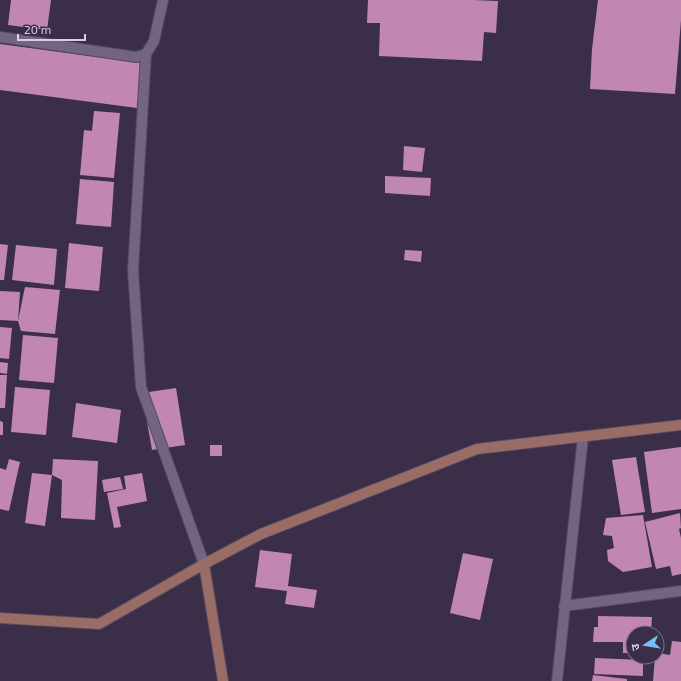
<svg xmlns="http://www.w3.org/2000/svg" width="681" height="681" viewBox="0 0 681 681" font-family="'Exo 2','Noto Sans Devanagari',sans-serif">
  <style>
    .building { fill: #c286b5 }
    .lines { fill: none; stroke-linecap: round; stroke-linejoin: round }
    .street-casing { stroke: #554a60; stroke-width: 12 }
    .secondary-casing { stroke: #554a60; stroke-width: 12 }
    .street { stroke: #726482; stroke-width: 10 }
    .secondary { stroke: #9a6c66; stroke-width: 10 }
  </style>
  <rect width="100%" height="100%" fill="#3a2e49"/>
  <!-- building -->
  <g class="building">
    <polygon points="11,0 51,0 47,30 8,25"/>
    <polygon points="368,0 473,0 498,1 496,33 484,32 482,61 379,56 380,23 367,23"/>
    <polygon points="598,0 681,0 681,20 675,94 590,89 592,49"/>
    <polygon points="0,44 142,63 137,108 0,90"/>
    <polygon points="94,111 120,113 114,178 80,175 84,130 92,131"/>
    <polygon points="404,146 425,148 422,172 403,170"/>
    <polygon points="385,176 431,178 430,196 385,193"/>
    <polygon points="80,179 114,182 111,227 76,224"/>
    <polygon points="69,243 103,247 99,291 65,288"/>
    <polygon points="0,244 8,245 4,280 0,280"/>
    <polygon points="16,245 57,249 54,285 12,280"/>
    <polygon points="405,250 422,251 421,262 404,260"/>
    <polygon points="25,287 60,290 55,334 21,331 18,321 0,320 0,291 20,292 18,321"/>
    <polygon points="0,327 12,328 9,359 0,358"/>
    <polygon points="23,335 58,338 54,383 19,380"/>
    <polygon points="0,362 8,363 7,374 0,373"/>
    <polygon points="0,375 7,375 5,408 0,408"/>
    <polygon points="15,387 50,390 46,435 11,432"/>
    <polygon points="176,388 185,445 152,450 142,393"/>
    <polygon points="76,403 121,410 117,443 72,437"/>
    <polygon points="0,421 3,422 3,435 0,435"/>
    <rect x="210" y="445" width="12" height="11"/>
    <polygon points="681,447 681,509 652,513 644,452"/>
    <polygon points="636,457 645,512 621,515 612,460"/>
    <polygon points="9,459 20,462 9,511 0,509 0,468 6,470"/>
    <polygon points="53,459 98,461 95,520 61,518 62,480 52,475"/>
    <polygon points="32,473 52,475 45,526 25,523"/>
    <polygon points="142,473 147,501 117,507 121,527 114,528 107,493 126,489 124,476"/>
    <polygon points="120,477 123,489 104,492 102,480"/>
    <polygon points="680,513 681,528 679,529 681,538 681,574 672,576 670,566 656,569 645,522"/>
    <polygon points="643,515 652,567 623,572 608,561 607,550 614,548 612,536 603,535 606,518"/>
    <polygon points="260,550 292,554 288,586 317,590 314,608 285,604 287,591 255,587"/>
    <polygon points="463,553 493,559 480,620 450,613"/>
    <polygon points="598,616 652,617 651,633 633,633 632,653 623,653 623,642 593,642 594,627 598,627"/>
    <polygon points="672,641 681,642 681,681 653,681 655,657 657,657 657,653 670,655"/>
    <polygon points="595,658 643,660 643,676 594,674"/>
    <polygon points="593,675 627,679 627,681 592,681"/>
  </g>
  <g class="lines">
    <defs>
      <g id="street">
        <polyline points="0,37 136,57 146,54 154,41 163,0"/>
        <polyline points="146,54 133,270 141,387 204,564"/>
        <polyline points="564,606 681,591"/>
        <polyline points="557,681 583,437"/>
      </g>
      <g id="secondary">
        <polyline points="204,564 223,681"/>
        <polyline points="0,618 99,624 204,564 261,534 477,449 681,425"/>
      </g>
    </defs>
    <!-- street casing -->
    <use href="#street" class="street-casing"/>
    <!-- secondary casing -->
    <use href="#secondary" class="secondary-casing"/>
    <!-- street -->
    <use href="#street" class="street"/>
    <!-- secondary -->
    <use href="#secondary" class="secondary"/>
  </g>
  <!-- north arrow -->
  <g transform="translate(645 645) rotate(258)"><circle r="19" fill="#3a2e49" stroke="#796f86"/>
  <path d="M0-3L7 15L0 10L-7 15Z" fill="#74c0f6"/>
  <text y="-6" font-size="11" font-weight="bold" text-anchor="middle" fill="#d8d0e1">उ</text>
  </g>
  <!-- scale -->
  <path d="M18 34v6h67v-6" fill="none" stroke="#d8d0e1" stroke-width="2"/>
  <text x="24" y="34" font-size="12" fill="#d8d0e1" stroke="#3a2e49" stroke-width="3" paint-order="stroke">20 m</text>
</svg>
